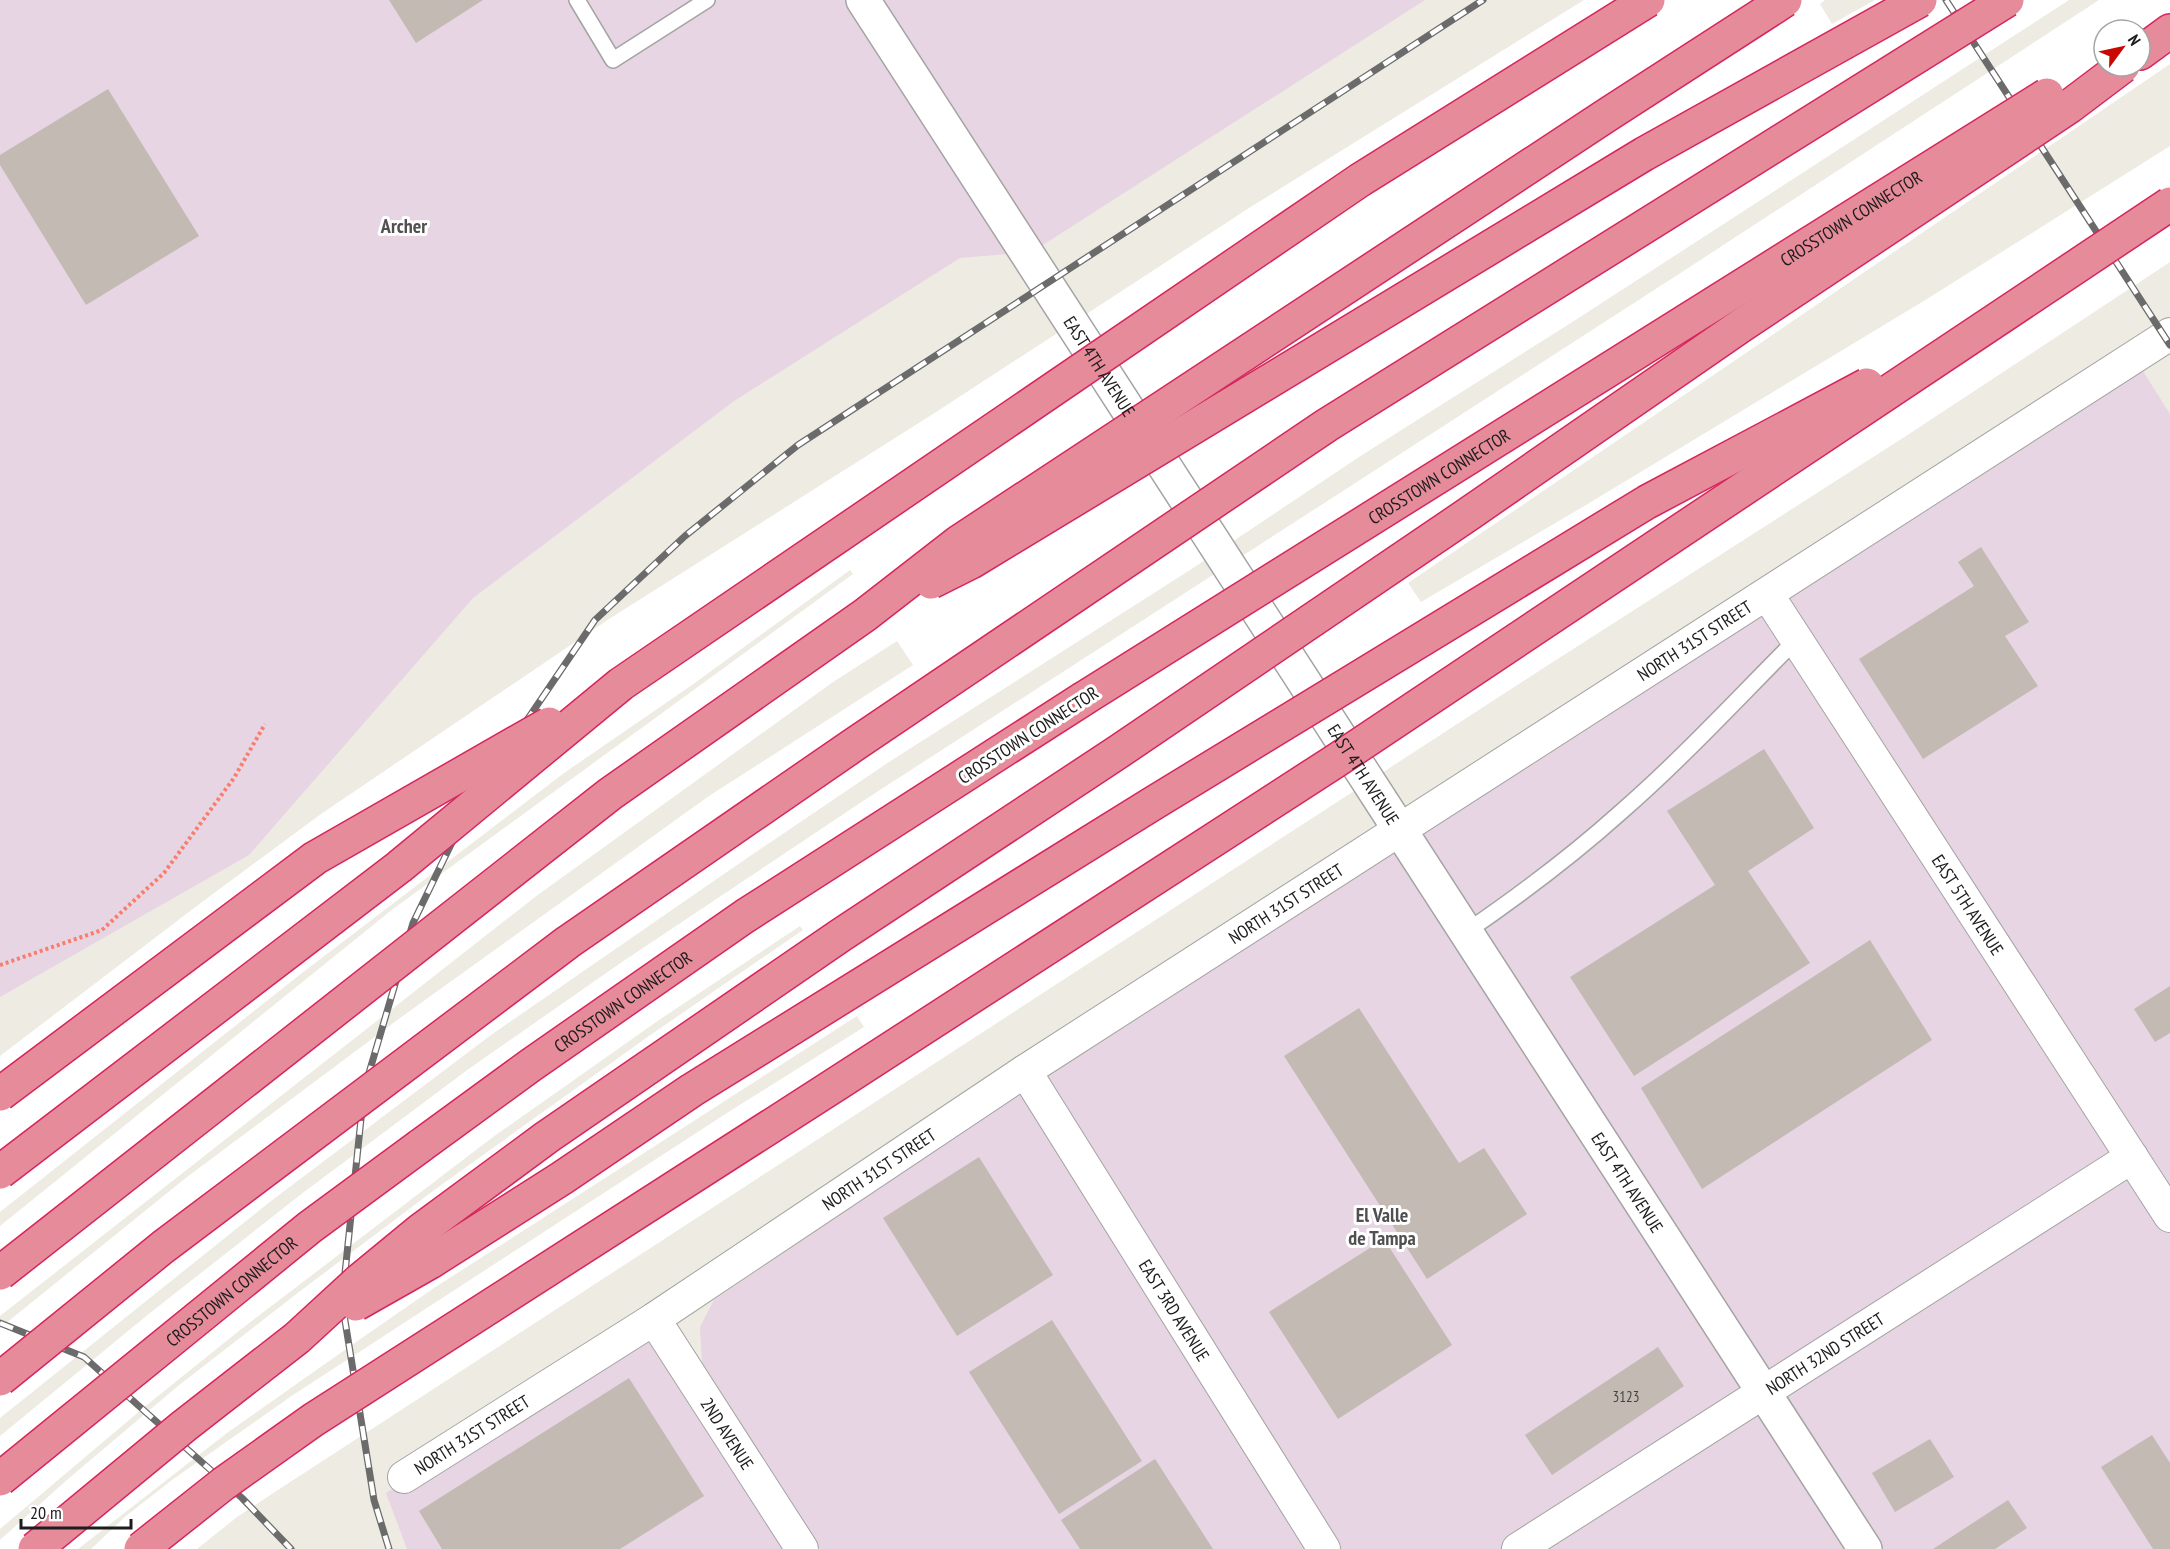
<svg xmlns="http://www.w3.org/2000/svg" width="2170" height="1549" viewBox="0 0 2170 1549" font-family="'PT Sans Narrow',sans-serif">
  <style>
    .industrial { fill: #e7d5e3 }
    .pier { fill: #fff; fill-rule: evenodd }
    .building { fill: #c3bab3 }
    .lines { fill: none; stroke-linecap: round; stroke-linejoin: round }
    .service-casing { stroke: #a4a4a4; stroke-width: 18 }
    .minor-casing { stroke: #a4a4a4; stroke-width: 34 }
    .tertiary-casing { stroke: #a4a4a4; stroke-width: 36 }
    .motorway-casing { stroke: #d7265d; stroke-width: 36 }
    .path { stroke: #f87d6a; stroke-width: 4; stroke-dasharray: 3 3; stroke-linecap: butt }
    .service { stroke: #fff; stroke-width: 15 }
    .minor { stroke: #fff; stroke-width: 32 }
    .tertiary { stroke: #fff; stroke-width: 33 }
    .motorway { stroke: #e58b99; stroke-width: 33 }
    .rail-casing { stroke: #6b6b6b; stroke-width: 7 }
    .rail { stroke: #fff; stroke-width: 4.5; stroke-dasharray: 14; stroke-linecap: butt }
    .motorway-bridge-casing { stroke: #d7265d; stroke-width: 36; stroke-linecap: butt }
    .motorway-bridge { stroke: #e58b99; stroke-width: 33 }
    .labels { text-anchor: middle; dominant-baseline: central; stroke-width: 6; stroke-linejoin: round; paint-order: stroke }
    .number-label { font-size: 15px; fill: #464442 }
    .street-label { font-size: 18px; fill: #1d1d1d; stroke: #fff }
    .neighbourhood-label { font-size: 20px; font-weight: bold; fill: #505050; stroke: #fff }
  </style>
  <rect width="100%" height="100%" fill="#eeebe3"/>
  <!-- industrial -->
  <g class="industrial">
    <polygon points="0,0 1425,0 1032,252 960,258 734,401 473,598 249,855 0,997"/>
    <polygon points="2141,368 2170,414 2170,1549 820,1549 702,1362 700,1327 714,1300 1533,745"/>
    <polygon points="647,1328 791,1549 407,1549 386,1493"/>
  </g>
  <!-- pier -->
  <g class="pier">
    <polygon points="1584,0 1825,0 1820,4 1832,24 1875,0 2069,0 1574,321 1362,455 1190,570 889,762 750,856 491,1035 271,1201 0,1418 0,1328 187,1177 400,1018 709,796 913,665 897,641 833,682 535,897 0,1316 0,1226 393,909 853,574 850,570 692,685 564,773 302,973 0,1212 0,1056 202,902 321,814 609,619 933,414 1249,208"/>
    <path d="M2099,0H2170V64L1408,583L1421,602L1586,505L1927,299L2170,146V262L1906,436L1545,667L284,1486L237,1517L197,1549H91L126,1516L172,1480L293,1395L730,1111L864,1027L857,1016L434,1288L356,1342L227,1433L78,1549H0V1540L68,1479L178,1386L299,1292L437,1188L649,1036L803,930L800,926L659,1020L493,1137L240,1330L148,1404L0,1529V1436L150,1313L304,1192L470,1068L622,962L866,799L1682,272ZM2104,30H2140V66H2104Z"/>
  </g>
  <!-- building -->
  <g class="building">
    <polygon points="389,0 483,0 416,43"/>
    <polygon points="108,89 199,236 86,305 0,165 0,155"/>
    <polygon points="1981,547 2029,622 2005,636 2038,686 1923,759 1859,659 1974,586 1958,562"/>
    <polygon points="1764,749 1814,828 1748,871 1810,963 1634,1076 1570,977 1715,885 1667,811"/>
    <polygon points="1870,940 1932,1040 1702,1189 1641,1088"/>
    <polygon points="2170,986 2170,1033 2155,1042 2134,1009"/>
    <polygon points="1359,1008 1459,1163 1484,1148 1527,1214 1427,1279 1284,1056"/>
    <polygon points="979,1157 1053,1275 957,1336 883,1218"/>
    <polygon points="1384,1239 1452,1345 1338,1419 1269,1312"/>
    <polygon points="1052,1320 1142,1461 1059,1514 969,1372"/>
    <polygon points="1658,1347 1684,1386 1552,1475 1525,1435"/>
    <polygon points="629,1378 704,1496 620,1549 442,1549 419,1511"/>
    <polygon points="2152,1435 2170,1463 2170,1549 2153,1549 2101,1467"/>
    <polygon points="1930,1439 1954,1477 1895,1512 1872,1473"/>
    <polygon points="1155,1459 1213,1549 1080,1549 1061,1520"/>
    <polygon points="2008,1500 2027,1528 1995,1549 1933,1549"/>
  </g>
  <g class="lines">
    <defs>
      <g id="service">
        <polyline points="577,0 613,60 707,0"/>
        <path d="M1466,932C1520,895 1572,856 1621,812C1683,758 1739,697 1797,639"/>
      </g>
      <g id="minor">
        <path id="s1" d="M1767,594L2170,1216"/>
        <path id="s2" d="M1025,1071L1324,1549"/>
        <path id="s3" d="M654,1319L802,1549"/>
        <path id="s4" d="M404,1477L654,1319L1025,1071L2170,334"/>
        <path id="s5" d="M1518,1549L2132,1157"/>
      </g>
      <g id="tertiary">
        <path id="s6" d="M863,0L1865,1549"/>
      </g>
      <g id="motorway">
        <polyline points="2140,53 2170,31"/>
        <path id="s7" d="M420,1146L531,1065L745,916L1083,699"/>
      </g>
    </defs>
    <!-- service casing -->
    <use href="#service" class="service-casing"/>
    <!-- minor casing -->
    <use href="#minor" class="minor-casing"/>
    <!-- tertiary casing -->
    <use href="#tertiary" class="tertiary-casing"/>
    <!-- motorway casing -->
    <use href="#motorway" class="motorway-casing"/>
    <!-- path -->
    <polyline class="path" points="0,965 102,930 164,873 234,778 265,724"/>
    <!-- service -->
    <use href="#service" class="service"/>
    <!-- minor -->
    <use href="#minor" class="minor"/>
    <!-- tertiary -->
    <use href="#tertiary" class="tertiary"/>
    <!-- motorway -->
    <use href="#motorway" class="motorway"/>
    <defs>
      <g id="rail">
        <polyline points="1946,0 2170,345"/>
        <polyline points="0,1323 84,1357 242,1498 291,1549"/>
        <polyline points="389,1549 374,1500 342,1302 364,1090 413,923 472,801 595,620 685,536 798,445 1483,0"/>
      </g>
    </defs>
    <!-- rail casing -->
    <use href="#rail" class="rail-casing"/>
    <!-- rail -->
    <use href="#rail" class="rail"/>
    <defs>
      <g id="motorway-bridge">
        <polyline points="931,582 971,562 1644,154 1920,0"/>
        <path id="s8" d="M1083,699L2047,95"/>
        <polyline points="0,1094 315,858 549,724"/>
        <polyline points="0,1172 399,867 621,684 1360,180 1648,0"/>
        <polyline points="0,1273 610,794 865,615 959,542 1607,115 1785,0"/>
        <polyline points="356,1304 430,1262 562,1178 692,1090 1152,804 1647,502 1867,385"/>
        <polyline points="0,1379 163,1247 568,942 852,746 1327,425 2007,0"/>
        <path id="s9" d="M0,1479L310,1227L420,1146"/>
        <polyline points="35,1549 184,1426 297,1338 359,1281 421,1230 547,1137 841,935 1118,752 1470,513 1742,325 2070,106 2123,66"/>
        <polyline points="141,1549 223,1484 313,1420 838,1083 1334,762 2170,204"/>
      </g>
    </defs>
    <!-- motorway-bridge casing -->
    <use href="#motorway-bridge" class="motorway-bridge-casing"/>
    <!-- motorway-bridge -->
    <use href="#motorway-bridge" class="motorway-bridge"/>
  </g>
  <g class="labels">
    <!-- number labels -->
    <g class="number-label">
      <text x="1626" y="1396">3123</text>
    </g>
    <!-- street labels -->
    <g class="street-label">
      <text stroke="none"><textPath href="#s8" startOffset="906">CROSSTOWN CONNECTOR</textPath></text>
      <text stroke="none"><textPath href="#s6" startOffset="436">EAST 4TH AVENUE</textPath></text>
      <text stroke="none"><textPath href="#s8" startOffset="420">CROSSTOWN CONNECTOR</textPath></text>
      <text stroke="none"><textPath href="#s4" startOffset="1538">NORTH 31ST STREET</textPath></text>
      <text transform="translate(1028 735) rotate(-33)">CROSSTOWN CONNECTOR</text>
      <text stroke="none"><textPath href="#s6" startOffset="922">EAST 4TH AVENUE</textPath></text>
      <text stroke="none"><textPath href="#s4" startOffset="1052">NORTH 31ST STREET</textPath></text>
      <text stroke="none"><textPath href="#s1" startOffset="370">EAST 5TH AVENUE</textPath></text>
      <text stroke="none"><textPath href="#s7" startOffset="249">CROSSTOWN CONNECTOR</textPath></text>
      <text stroke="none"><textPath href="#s4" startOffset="566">NORTH 31ST STREET</textPath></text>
      <text stroke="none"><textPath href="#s6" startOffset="1408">EAST 4TH AVENUE</textPath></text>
      <text stroke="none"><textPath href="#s9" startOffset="298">CROSSTOWN CONNECTOR</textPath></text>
      <text stroke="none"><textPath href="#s2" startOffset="282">EAST 3RD AVENUE</textPath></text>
      <text stroke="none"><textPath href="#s5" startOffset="364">NORTH 32ND STREET</textPath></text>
      <text stroke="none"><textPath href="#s4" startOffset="80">NORTH 31ST STREET</textPath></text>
      <text stroke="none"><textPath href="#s3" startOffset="136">2ND AVENUE</textPath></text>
    </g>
    <!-- neighbourhood labels -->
    <g class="neighbourhood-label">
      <text x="404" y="226">Archer</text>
      <text x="1382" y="1215">El Valle<tspan x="1382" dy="23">de Tampa</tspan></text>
    </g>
  </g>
  <!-- north arrow -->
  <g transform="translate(2122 48) rotate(57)"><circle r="28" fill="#ffffff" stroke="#a5a5a5" stroke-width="1.5"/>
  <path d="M0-4.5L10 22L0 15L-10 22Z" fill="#c80802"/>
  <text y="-9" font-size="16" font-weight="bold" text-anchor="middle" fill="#1d1d1d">N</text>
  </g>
  <!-- scale -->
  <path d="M21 1519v9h110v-9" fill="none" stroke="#1d1d1d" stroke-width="3"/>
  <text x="30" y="1519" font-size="18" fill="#1d1d1d" stroke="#ffffff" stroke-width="4.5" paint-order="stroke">20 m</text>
</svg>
